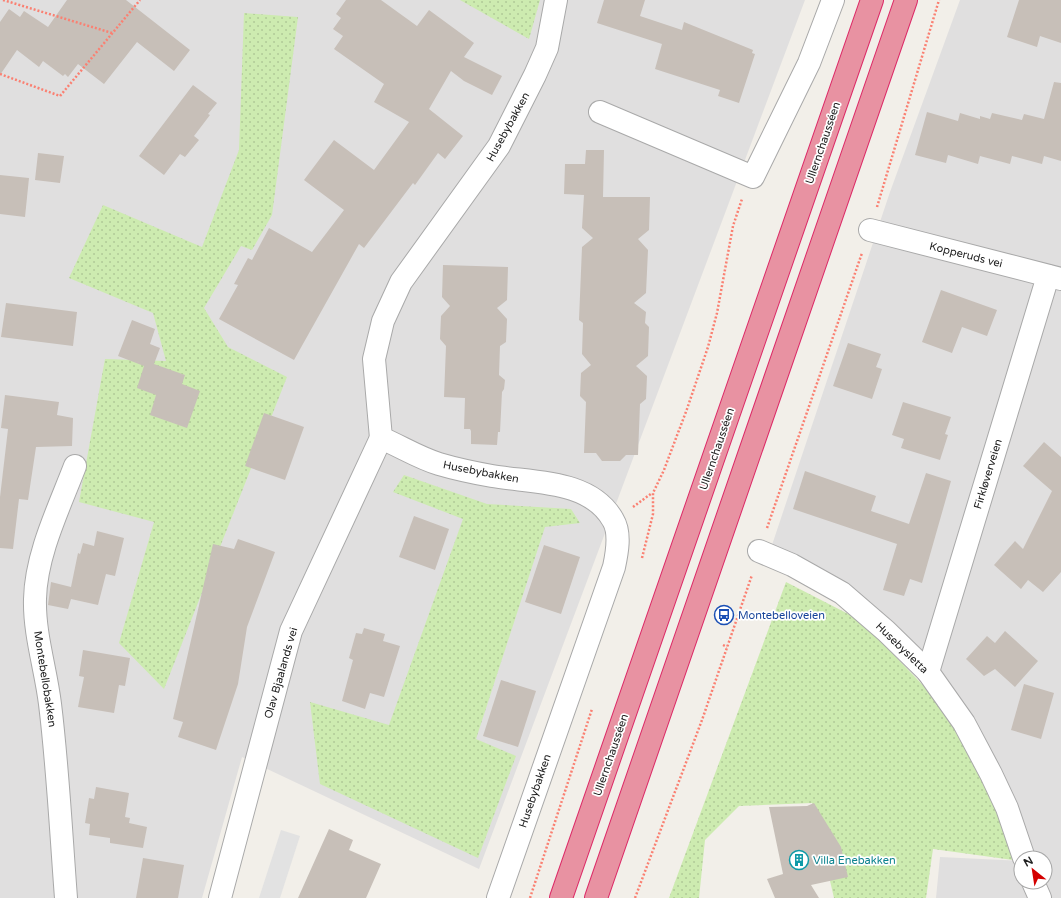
<svg xmlns="http://www.w3.org/2000/svg" width="1061" height="898" viewBox="0 0 1061 898" font-family="'Varela Round',sans-serif">
  <style>
    .residential { fill: #e0dfdf }
    .grass { fill: url(#grass-dots) }
    .parking { fill: #e2e2e2 }
    .building { fill: #c7bfb8 }
    .lines { fill: none; stroke-linecap: round; stroke-linejoin: round }
    .minor-casing { stroke: #a9a9a9; stroke-width: 24 }
    .highway-casing { stroke: #dc2a67; stroke-width: 24 }
    .path { stroke: #fa8072; stroke-width: 2.5; stroke-dasharray: 2 2; stroke-linecap: butt }
    .minor { stroke: #fff; stroke-width: 22 }
    .highway { stroke: #e892a2; stroke-width: 22 }
    .labels { text-anchor: middle; dominant-baseline: central; stroke-width: 3.5; stroke-linejoin: round; paint-order: stroke }
    .street-label { font-size: 11px; fill: #222; stroke: #fff }
    .transit-label { font-size: 11px; fill: #164399; stroke: #fff; text-anchor: start }
    .culture-label { font-size: 11px; fill: #0d838f; stroke: #fff; text-anchor: start }
  </style>
  <defs>
    <pattern id="grass-dots" width="8" height="8" patternUnits="userSpaceOnUse"><rect width="8" height="8" fill="#cdebb0"/><path d="M2 2h.1M6 6h.1" fill="none" stroke="#b0c997" stroke-width="1.8" stroke-linecap="round"/></pattern>
  </defs>
  <rect width="100%" height="100%" fill="#f2efe9"/>
  <!-- residential -->
  <g class="residential">
    <polygon points="0,0 805,0 479,869 242,757 202,898 0,898"/>
    <polygon points="960,0 1061,0 1061,898 936,898 940,857 1021,861 1021,882 1045,882 1045,858 1034,858 941,679 771,548 890,192"/>
  </g>
  <!-- grass -->
  <g class="grass">
    <polygon points="460,0 540,0 529,39"/>
    <polygon points="244,13 298,17 272,215 252,250 241,246 204,308 228,347 287,377 164,689 119,643 154,522 79,502 105,359 166,361 153,313 69,278 103,205 202,247 239,150"/>
    <polygon points="404,475 487,504 571,509 580,523 545,527 476,739 516,756 478,858 320,784 310,702 389,725 463,519 393,492"/>
    <polygon points="786,582 860,620 944,707 995,793 1013,860 933,849 926,898 834,898 812,803 739,806 705,840 699,898 669,898"/>
  </g>
  <!-- parking -->
  <polygon class="parking" points="281,830 300,836 280,898 259,898"/>
  <!-- building -->
  <g class="building">
    <polygon points="67,0 126,0 190,50 174,71 137,42 104,84 78,64 68,77 65,74 63,76 43,61 39,67 17,50 0,75 0,22 9,9 20,17 24,11 48,27"/>
    <polygon points="346,0 381,0 417,26 429,10 474,43 464,57 502,76 492,95 464,81 451,71 429,109 463,136 445,159 438,153 415,185 413,183 364,248 359,244 294,360 219,319 238,285 234,284 248,258 252,260 269,228 312,252 344,210 304,180 334,140 374,170 409,122 374,102 384,84 334,49 343,36 333,29 341,18 336,14"/>
    <polygon points="604,0 645,0 640,16 682,30 684,22 753,50 752,53 755,54 739,103 718,96 720,90 655,69 662,44 597,23"/>
    <polygon points="1019,0 1061,0 1061,43 1040,36 1037,47 1007,37"/>
    <polygon points="1054,82 1061,83 1061,161 1044,156 1042,164 1012,156 1010,164 980,156 978,164 948,155 946,163 915,155 927,112 958,121 960,113 980,119 980,116 990,119 992,113 1022,120 1024,114 1044,119"/>
    <polygon points="193,85 217,103 208,114 210,115 194,136 199,140 185,157 180,154 164,175 139,156"/>
    <polygon points="586,150 604,150 603,197 650,197 649,230 638,239 648,250 646,293 634,303 646,312 645,323 649,327 648,356 636,366 647,376 646,399 640,404 638,455 626,455 620,461 602,461 596,453 584,453 586,402 580,396 581,373 591,365 582,354 583,323 579,320 582,247 593,238 582,228 584,195 564,194 565,164 585,164"/>
    <polygon points="38,153 64,156 60,183 35,180"/>
    <polygon points="0,175 29,178 25,217 0,214"/>
    <polygon points="443,265 508,267 507,300 497,308 507,319 506,342 500,346 499,375 505,380 504,389 502,392 500,432 498,432 497,445 471,444 471,431 470,429 464,429 465,398 444,397 446,346 440,339 441,316 450,306 442,297"/>
    <polygon points="941,290 997,310 987,336 962,327 952,353 922,342"/>
    <polygon points="6,303 77,312 73,346 1,337"/>
    <polygon points="132,320 155,329 150,344 160,348 154,364 185,375 182,384 200,391 187,428 150,415 156,395 137,388 144,366 118,356"/>
    <polygon points="848,343 881,354 876,367 882,369 872,399 833,386"/>
    <polygon points="5,395 59,402 57,415 73,418 72,446 36,447 28,500 19,499 13,549 0,548 0,497 8,429 1,428"/>
    <polygon points="903,402 951,417 945,434 948,435 940,460 901,448 904,439 892,435"/>
    <polygon points="264,413 304,427 285,480 245,466"/>
    <polygon points="1044,442 1061,457 1061,572 1043,592 1028,580 1021,589 994,565 1015,541 1023,549 1052,491 1023,466"/>
    <polygon points="805,471 876,496 871,511 909,524 926,473 951,481 922,583 910,579 904,596 883,590 897,544 793,509"/>
    <polygon points="414,516 449,529 435,570 399,557"/>
    <polygon points="97,531 124,538 115,576 106,574 98,605 71,599 68,609 48,605 51,582 71,587 78,553 80,554 83,543 94,546"/>
    <polygon points="238,539 275,552 247,627 238,684 216,750 178,737 183,722 173,719 213,544 234,549"/>
    <polygon points="544,545 580,557 561,614 525,602"/>
    <polygon points="364,628 385,634 383,641 400,646 384,697 370,693 365,709 342,701 353,660 349,658 356,633 362,634"/>
    <polygon points="1005,631 1038,661 1015,687 995,669 984,676 966,659 987,636 995,643"/>
    <polygon points="83,650 130,658 125,686 119,685 114,713 78,707 84,677 79,676"/>
    <polygon points="501,680 536,691 518,747 483,736"/>
    <polygon points="1024,684 1054,693 1041,739 1011,730"/>
    <polygon points="96,787 129,793 125,817 130,818 129,823 147,827 143,848 110,843 110,838 89,835 90,824 85,823 89,798 94,799"/>
    <polygon points="814,803 841,847 848,877 811,885 819,898 775,898 767,879 783,874 769,807 807,806"/>
    <polygon points="329,829 353,840 349,850 381,864 366,898 298,898"/>
    <polygon points="143,858 184,865 178,898 136,898"/>
  </g>
  <g class="lines">
    <defs>
      <g id="minor">
        <polyline points="600,112 753,177 809,63 833,0"/>
        <polyline points="870,230 1061,279"/>
        <polyline points="759,551 792,565 842,593 886,631 928,672 964,723 991,774 1007,808 1024,858"/>
        <polyline points="928,672 1048,276"/>
        <polyline points="1033,882 1040,898"/>
        <path d="M66,898C61,833 58,769 50,704C46,670 34,634 35,599C36,554 59,508 75,466"/>
        <polyline points="220,898 291,631 381,438"/>
        <path d="M498,898L614,567C617,553 621,533 613,520C590,479 532,483 492,476C475,473 456,469 439,464C419,458 400,446 381,438L374,359L383,321L401,282L499,146L535,75L547,48L556,0"/>
      </g>
      <g id="highway">
        <polyline points="561,898 872,0"/>
        <polyline points="596,898 906,0"/>
      </g>
    </defs>
    <!-- minor casing -->
    <use href="#minor" class="minor-casing"/>
    <!-- highway casing -->
    <use href="#highway" class="highway-casing"/>
    <!-- path -->
    <g class="path">
      <polyline points="3,0 112,33"/>
      <polyline points="0,74 60,96 140,0"/>
      <polyline points="877,207 939,0"/>
      <polyline points="633,507 652,493"/>
      <polyline points="767,528 862,253"/>
      <polyline points="642,558 653,514 653,493 664,470 687,409 708,347 717,313 733,226 742,199"/>
      <polyline points="723,645 727,647"/>
      <polyline points="530,898 592,709"/>
      <polyline points="635,898 702,720 752,575"/>
    </g>
    <!-- minor -->
    <use href="#minor" class="minor"/>
    <!-- highway -->
    <use href="#highway" class="highway"/>
  </g>
  <!-- icons -->
  <defs>
    <symbol id="bus-ring" viewBox="-11 -11 22 22"><circle r="9.5" fill="#fff" stroke="#1a4fb4" stroke-width="1.5"/><path d="M-5-6H5V4H4V6H2V4H-2V6H-4V4H-5ZM-3.5-4V0h7V-4ZM-3.5 1.2v1.5H-2V1.2ZM2 1.2v1.5H3.5V1.2Z" fill="#1a4fb4"/></symbol>
    <symbol id="building-ring" viewBox="-11 -11 22 22"><circle r="9.5" fill="#fff" stroke="#0f9aa8" stroke-width="1.5"/><path d="M-4-6H4V6H1V3H-1V6H-4ZM-2.5-4.3h1.7v1.8h-1.7ZM.8-4.3h1.7v1.8H.8ZM-2.5-1h1.7V.8h-1.7ZM.8-1h1.7V.8H.8Z" fill="#0f9aa8"/></symbol>
  </defs>
  <g fill-rule="evenodd">
    <use href="#bus-ring" x="713" y="604" width="22" height="22"/>
    <use href="#building-ring" x="788" y="849" width="22" height="22"/>
  </g>
  <g class="labels">
    <!-- street labels -->
    <g class="street-label">
      <text transform="translate(508 127) rotate(-61)">Husebybakken</text>
      <text transform="translate(823 143) rotate(-71)">Ullernchausséen</text>
      <text transform="translate(966 255) rotate(14)">Kopperuds vei</text>
      <text transform="translate(717 449) rotate(-71)">Ullernchausséen</text>
      <text transform="translate(481 472) rotate(11)">Husebybakken</text>
      <text transform="translate(988 474) rotate(-73)">Firkløverveien</text>
      <text transform="translate(902 648) rotate(44)">Husebysletta</text>
      <text transform="translate(281 673) rotate(-74)">Olav Bjaalands vei</text>
      <text transform="translate(45 679) rotate(81)">Montebellobakken</text>
      <text transform="translate(611 755) rotate(-71)">Ullernchausséen</text>
      <text transform="translate(535 791) rotate(-71)">Husebybakken</text>
    </g>
    <!-- transit labels -->
    <g class="transit-label">
      <text x="738" y="615">Montebelloveien</text>
    </g>
    <!-- culture labels -->
    <g class="culture-label">
      <text x="813" y="860">Villa Enebakken</text>
    </g>
  </g>
  <!-- north arrow -->
  <g transform="translate(1033 870) rotate(330)"><circle r="19" fill="#ffffff" stroke="#a7a7a7"/>
  <path d="M0-3L7 15L0 10L-7 15Z" fill="#d40000"/>
  <text y="-6" font-size="11" font-weight="bold" text-anchor="middle" fill="#222222">N</text>
  </g>
</svg>
